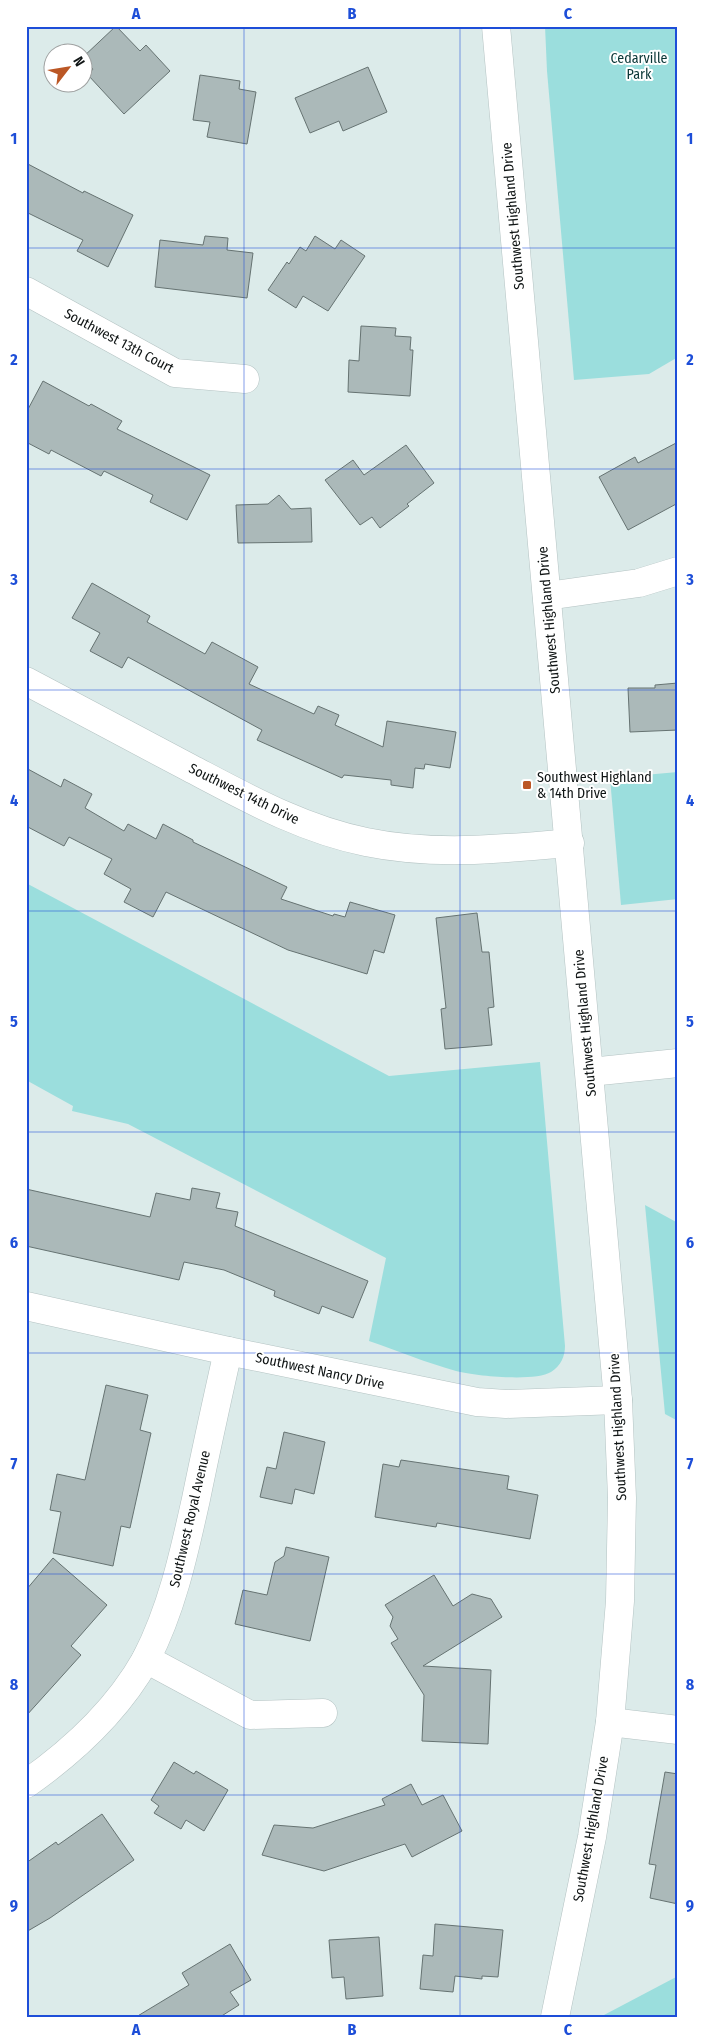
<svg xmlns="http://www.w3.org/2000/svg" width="704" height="2043" viewBox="0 0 704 2043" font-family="'Fira Sans Condensed',sans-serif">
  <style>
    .green { fill: #9bdedd }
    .building { fill: #abb9b9; stroke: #667372 }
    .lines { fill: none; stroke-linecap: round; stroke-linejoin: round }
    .minor-casing { stroke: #b4c3c3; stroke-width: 29 }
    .tertiary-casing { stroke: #b4c3c3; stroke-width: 29 }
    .secondary-casing { stroke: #b4c3c3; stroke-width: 29 }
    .minor { stroke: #fff; stroke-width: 28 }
    .tertiary { stroke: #fff; stroke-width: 28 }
    .secondary { stroke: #fff; stroke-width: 28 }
    .grid { fill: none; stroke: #1d4ed8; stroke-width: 1; stroke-opacity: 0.55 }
    .poi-dot { fill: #bb5725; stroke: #fff; stroke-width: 2 }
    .labels { text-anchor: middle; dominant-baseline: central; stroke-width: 4; stroke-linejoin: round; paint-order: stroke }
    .park-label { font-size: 14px; fill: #093636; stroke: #fff }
    .street-label { font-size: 14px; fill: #0f1414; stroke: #fff }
    .poi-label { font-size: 14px; fill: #0f1414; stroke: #fff; text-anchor: start }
    .neatline { fill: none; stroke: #1d4ed8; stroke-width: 2 }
    .grid-label { font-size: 16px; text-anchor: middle; font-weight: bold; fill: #1d4ed8 }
  </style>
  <rect width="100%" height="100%" fill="#dcebea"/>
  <!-- green -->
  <g class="green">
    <polygon points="545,26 678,26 678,357 649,374 574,380 547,71"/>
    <polygon points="678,772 678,899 621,905 610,778"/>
    <path d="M26,883L389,1076L540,1062L565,1346C565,1356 561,1366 551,1372C535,1382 475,1376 456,1371C427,1363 398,1351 369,1341L386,1258L128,1124L72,1111L73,1106L26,1080Z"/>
    <polygon points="645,1205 678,1223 678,1421 665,1414"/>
    <polygon points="678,1976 678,2017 603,2017 604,2015"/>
  </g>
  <!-- building -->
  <g class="building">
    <polygon points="116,26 140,51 146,45 170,71 124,114 88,75 93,69 82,58"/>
    <polygon points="368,67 387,112 343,131 339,121 310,133 295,98"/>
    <polygon points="200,75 240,81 239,89 256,92 247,144 207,137 210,122 193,120"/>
    <polygon points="26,163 83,193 84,191 133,215 108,267 77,251 83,240 26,212"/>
    <polygon points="205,236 228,238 227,250 253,253 247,298 155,287 160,240 203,245"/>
    <polygon points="315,236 335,249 341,240 365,256 328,311 303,296 296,308 268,290 287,262 289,264 300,247 306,251"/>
    <polygon points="361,326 396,328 395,336 411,337 410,350 413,350 410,396 348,392 349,360 359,361"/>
    <polygon points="43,381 89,406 91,404 122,421 117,429 210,475 187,520 150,502 153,495 104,471 101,476 51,450 49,454 26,442 26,413"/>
    <polygon points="678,442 678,503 628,530 599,477 635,457 638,463"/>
    <polygon points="406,445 434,483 407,504 409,506 380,528 372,517 360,525 325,480 353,460 364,475"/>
    <polygon points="279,495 291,509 311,508 312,542 238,543 236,505 268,504"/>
    <polygon points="92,583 150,616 147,622 205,654 212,642 258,667 249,684 314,714 318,706 339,715 335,725 383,747 387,721 456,732 450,768 425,764 424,769 415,768 413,788 391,785 391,780 344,775 342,778 257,740 262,730 128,657 122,668 90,651 100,633 72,618"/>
    <polygon points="678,683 678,730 630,732 628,688 655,688 655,685"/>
    <polygon points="26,768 61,787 64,779 92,794 85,808 124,831 128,824 156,839 163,824 193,840 193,842 287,887 281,899 333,916 334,914 345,917 350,902 395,915 384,953 374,950 367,974 288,950 166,892 153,917 124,902 131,889 104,874 112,859 69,837 64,846 26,826"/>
    <polygon points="477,913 482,952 489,952 494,1007 488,1008 492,1045 445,1049 441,1009 446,1008 436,918"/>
    <polygon points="192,1188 220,1193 216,1208 238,1212 235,1226 368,1281 353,1318 322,1306 319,1314 274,1296 275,1291 224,1270 184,1262 179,1280 26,1246 26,1189 150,1217 156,1193 190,1200"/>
    <polygon points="106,1385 148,1395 140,1430 151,1433 130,1528 121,1526 113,1566 53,1553 61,1512 50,1510 57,1474 85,1480"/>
    <polygon points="284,1432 325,1442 314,1494 295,1489 292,1504 260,1497 267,1467 276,1469"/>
    <polygon points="401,1460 509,1476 507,1489 538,1495 530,1539 437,1523 436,1527 375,1517 383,1464 399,1467"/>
    <polygon points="286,1547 329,1557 310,1641 235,1624 243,1590 267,1595 275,1562 284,1556"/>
    <polygon points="53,1558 107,1605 71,1646 81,1655 26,1716 26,1590"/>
    <polygon points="434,1575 453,1606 472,1594 491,1599 502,1617 423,1666 491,1670 488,1744 422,1741 424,1695 391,1643 398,1639 390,1626 393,1617 385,1605"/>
    <polygon points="174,1762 194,1774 196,1771 228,1790 204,1831 186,1820 181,1829 154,1813 159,1806 151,1800"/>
    <polygon points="665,1772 678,1774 678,1904 650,1898 656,1865 649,1864"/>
    <polygon points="411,1784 422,1805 443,1795 462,1831 412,1857 405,1844 324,1871 262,1855 274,1825 313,1828 385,1805 382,1799"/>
    <polygon points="102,1814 134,1860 50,1918 26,1932 26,1863 56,1842 58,1845"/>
    <polygon points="435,1924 503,1930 498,1977 482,1976 482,1979 455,1976 453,1992 420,1989 423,1955 433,1956"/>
    <polygon points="379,1937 383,1996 346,1999 344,1977 332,1978 329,1940"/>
    <polygon points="230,1944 251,1980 230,1992 239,2005 220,2017 136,2017 189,1985 182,1973"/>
  </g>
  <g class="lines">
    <defs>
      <g id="minor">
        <polyline points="26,291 175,373 245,379"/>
        <polyline points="547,596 639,583 678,571"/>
        <path d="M26,681C81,710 135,739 190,768C247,798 302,829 366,842C433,856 503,849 570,843"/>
        <polyline points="26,1306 228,1351 477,1402 506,1404 618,1400"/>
        <polyline points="146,1659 250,1715 323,1713"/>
        <polyline points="610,1722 678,1730"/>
        <path d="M26,1784C73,1751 118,1709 146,1659C172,1609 184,1553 196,1499C206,1450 217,1400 228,1351"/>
      </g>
      <polyline id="tertiary" points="590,1072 678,1063"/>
      <polyline id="secondary" points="496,26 618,1400 622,1498 620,1601 610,1722 592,1837 555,2017"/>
    </defs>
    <!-- minor casing -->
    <use href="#minor" class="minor-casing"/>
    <!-- tertiary casing -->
    <use href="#tertiary" class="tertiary-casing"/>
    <!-- secondary casing -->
    <use href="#secondary" class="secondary-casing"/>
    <!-- minor -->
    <use href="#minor" class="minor"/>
    <!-- tertiary -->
    <use href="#tertiary" class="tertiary"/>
    <!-- secondary -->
    <use href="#secondary" class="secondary"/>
  </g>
  <!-- grid -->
  <path class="grid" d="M244,26V2017M460,26V2017M26,248H678M26,469H678M26,690H678M26,911H678M26,1132H678M26,1353H678M26,1574H678M26,1795H678"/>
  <!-- markers -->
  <rect class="poi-dot" x="522" y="780" width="10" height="10" rx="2.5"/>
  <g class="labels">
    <!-- park labels -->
    <g class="park-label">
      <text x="639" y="58">Cedarville<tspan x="639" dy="16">Park</tspan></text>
    </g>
    <!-- street labels -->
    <g class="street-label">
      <text transform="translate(513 216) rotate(-95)">Southwest Highland Drive</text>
      <text transform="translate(119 341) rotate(28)">Southwest 13th Court</text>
      <text transform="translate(549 620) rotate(-95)">Southwest Highland Drive</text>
      <text transform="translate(244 794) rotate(26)">Southwest 14th Drive</text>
      <text transform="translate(585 1023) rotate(-95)">Southwest Highland Drive</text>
      <text transform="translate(320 1371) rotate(12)">Southwest Nancy Drive</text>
      <text transform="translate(618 1427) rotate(-93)">Southwest Highland Drive</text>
      <text transform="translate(190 1519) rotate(-77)">Southwest Royal Avenue</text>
      <text transform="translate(591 1829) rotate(-80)">Southwest Highland Drive</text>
    </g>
    <!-- poi labels -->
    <g class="poi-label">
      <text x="537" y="777">Southwest Highland<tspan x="537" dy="16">&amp; 14th Drive</tspan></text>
    </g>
  </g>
  <!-- border -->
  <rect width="704" height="2043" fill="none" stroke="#ffffff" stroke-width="55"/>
  <!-- north arrow -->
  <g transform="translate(68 68) rotate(59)"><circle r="24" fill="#ffffff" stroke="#9fa1a1"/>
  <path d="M0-4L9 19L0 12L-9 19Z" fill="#bb5725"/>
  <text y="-8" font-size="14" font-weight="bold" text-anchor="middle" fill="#0f1414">N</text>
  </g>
  <rect x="28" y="28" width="648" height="1988" class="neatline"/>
  <g class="grid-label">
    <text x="136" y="19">A</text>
    <text x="352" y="19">B</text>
    <text x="568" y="19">C</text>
    <text x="14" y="144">1</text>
    <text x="690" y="144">1</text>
    <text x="14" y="365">2</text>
    <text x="690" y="365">2</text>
    <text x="14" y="585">3</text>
    <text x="690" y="585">3</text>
    <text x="14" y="806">4</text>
    <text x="690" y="806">4</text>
    <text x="14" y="1027">5</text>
    <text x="690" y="1027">5</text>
    <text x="14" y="1248">6</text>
    <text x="690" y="1248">6</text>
    <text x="14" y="1469">7</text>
    <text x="690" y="1469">7</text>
    <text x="14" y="1690">8</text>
    <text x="690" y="1690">8</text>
    <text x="14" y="1911">9</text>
    <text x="690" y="1911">9</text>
    <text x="136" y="2035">A</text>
    <text x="352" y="2035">B</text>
    <text x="568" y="2035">C</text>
  </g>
</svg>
